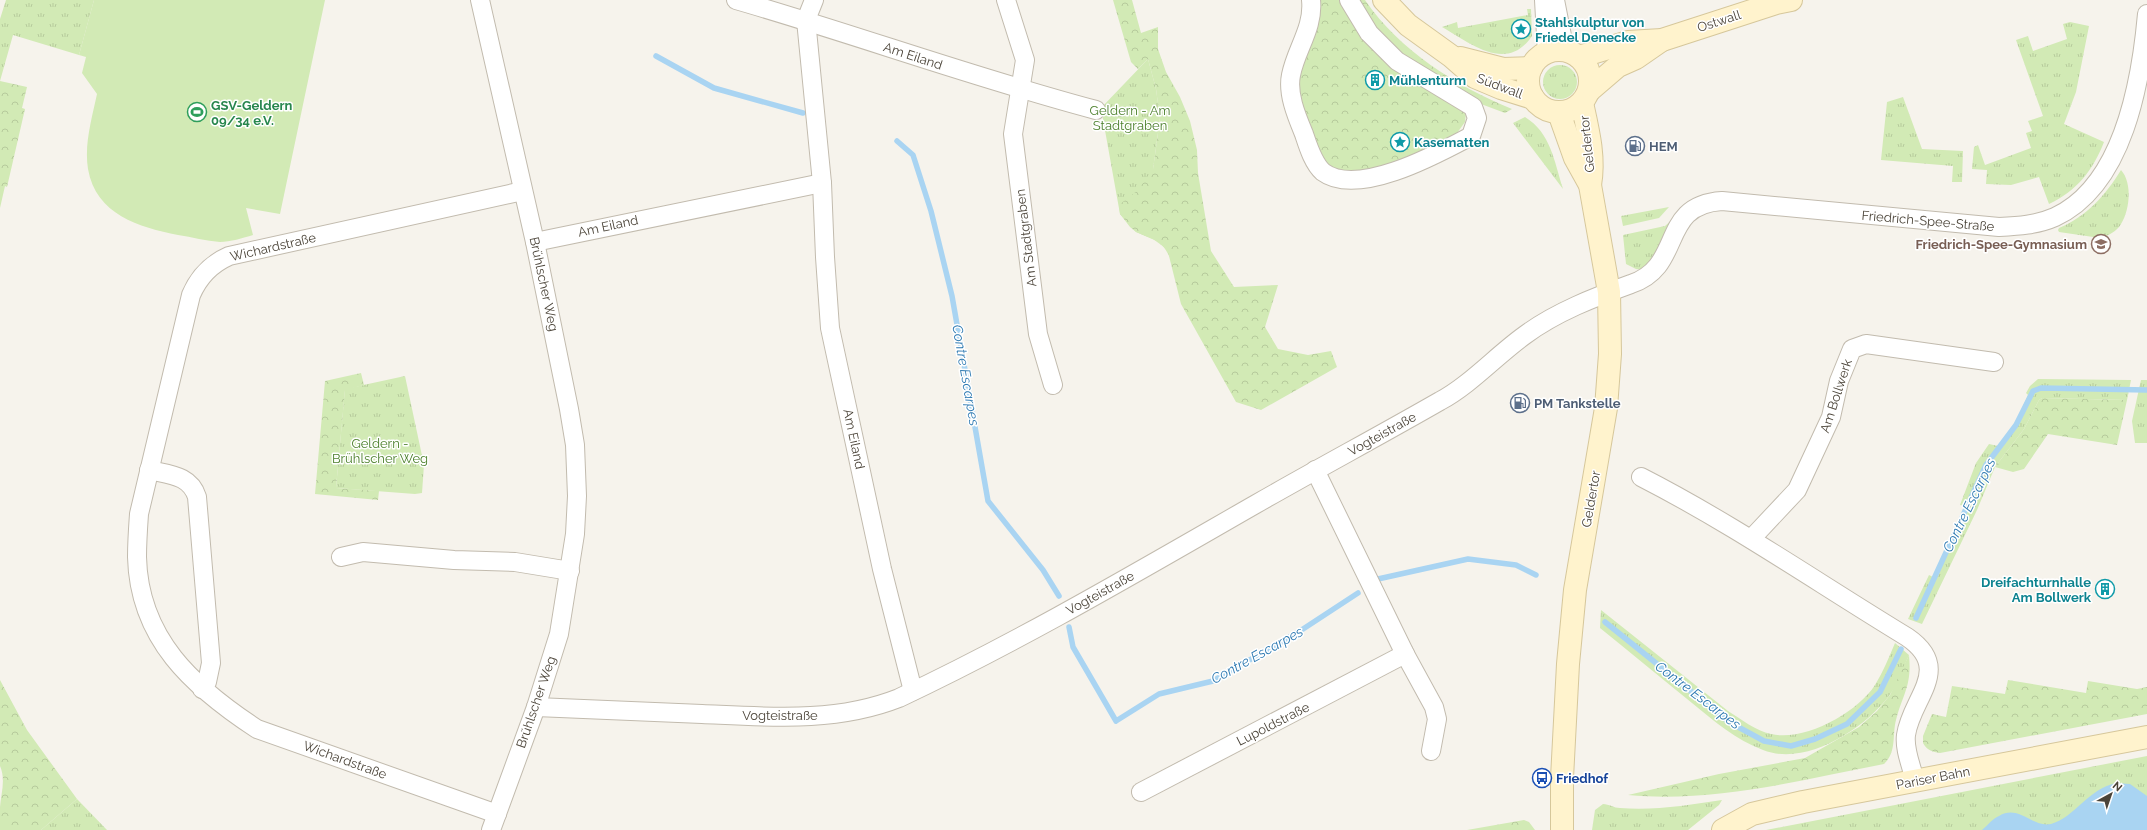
<svg xmlns="http://www.w3.org/2000/svg" width="2147" height="830" viewBox="0 0 2147 830" font-family="Raleway,sans-serif">
  <style>
    .grass { fill: url(#grass-tufts) }
    .forest { fill: url(#forest-crowns) }
    .garden { fill: #d2eab5 }
    .water { fill: #a9d4f2 }
    .lines { fill: none; stroke-linecap: round; stroke-linejoin: round }
    .stream { stroke: #a9d4f2; stroke-width: 5.5 }
    .street-casing { stroke: #c2bbae; stroke-width: 20 }
    .secondary-casing { stroke: #d6c79b; stroke-width: 24 }
    .street { stroke: #fff; stroke-width: 18 }
    .secondary { stroke: #fff3cd; stroke-width: 22 }
    .labels { text-anchor: middle; dominant-baseline: central; stroke-width: 3; stroke-linejoin: round; paint-order: stroke }
    .street-label { font-size: 13px; fill: #4b4439; stroke: #fff }
    .culture-label { font-size: 13px; font-weight: bold; fill: #0d838f; stroke: #fff; text-anchor: start }
    .leisure-label { font-size: 13px; font-weight: bold; fill: #27864d; stroke: #fff; text-anchor: start }
    .park-label { font-size: 13px; fill: #4a7f2a; stroke: #fff }
    .service-label { font-size: 13px; font-weight: bold; fill: #4e5e75; stroke: #fff; text-anchor: start }
    .education-label { font-size: 13px; font-weight: bold; fill: #785e54; stroke: #fff; text-anchor: end }
    .transit-label { font-size: 13px; font-weight: bold; fill: #164399; stroke: #fff; text-anchor: start }
    .water-label { font-size: 14px; font-style: italic; fill: #2e7ab2; stroke: #fff }
  </style>
  <defs>
    <pattern id="grass-tufts" width="24" height="20" patternUnits="userSpaceOnUse"><rect width="24" height="20" fill="#d2eab5"/><path d="M3 7l-1-3M5 7V3M7 7l1-3M15 17l-1-3M17 17v-4M19 17l1-3" fill="none" stroke="#b6ca9c"/></pattern>
    <pattern id="forest-crowns" width="20" height="18" patternUnits="userSpaceOnUse"><rect width="20" height="18" fill="#d2eab5"/><path d="M2 6a3 3 0 1 1 6 0M12 15a3 3 0 1 1 6 0" fill="none" stroke="#b6ca9c"/></pattern>
  </defs>
  <rect width="100%" height="100%" fill="#f6f3ec"/>
  <!-- grass -->
  <g class="grass">
    <polygon points="6,0 94,0 79,55 13,35 0,81 0,19"/>
    <path d="M1527,9H1531L1532,36C1507,73 1471,44 1442,27L1457,22L1458,28L1528,15Z"/>
    <path d="M2070,22L2089,26L2076,92L2064,124L2104,142C2093,170 2077,191 2049,204L2039,177L2011,185L1986,184L1987,170L1972,169L1974,147L1978,145L1985,165L2031,148L2026,133L2032,131L2028,121L2043,116L2016,40L2028,36L2033,51L2067,39L2063,24Z"/>
    <polygon points="1148,59 1156,89 1160,118 1152,177 1171,259 1164,247 1153,239 1136,232 1120,214 1101,108"/>
    <circle cx="1560" cy="82" r="17"/>
    <polygon points="1903,97 1922,149 1963,151 1962,182 1952,182 1953,166 1881,160 1887,102"/>
    <path d="M1525,117C1551,133 1554,161 1563,189L1513,123Z"/>
    <path d="M2121,170C2133,183 2130,213 2119,227C2114,233 2107,236 2100,238L2059,232L2058,230L2059,228C2087,216 2105,196 2121,170Z"/>
    <polygon points="1669,207 1659,218 1623,226 1621,216"/>
    <polygon points="1674,218 1660,250 1642,270 1636,269 1626,264 1623,235 1665,226"/>
    <polygon points="405,376 424,465 422,493 415,494 336,488 345,389"/>
    <polygon points="2038,379 2131,380 2127,400 2042,398 2039,400 2024,429 1995,467 1977,510 1922,624 1908,619 1929,575 1933,577 1967,507 1960,505 1976,463 1989,444 1998,446 2015,424 2028,395 2026,393 2030,386"/>
    <polygon points="2141,380 2147,380 2147,443 2135,443 2132,421"/>
    <path d="M1601,610L1728,711C1741,719 1756,731 1771,734C1804,742 1857,713 1875,685C1883,672 1889,657 1895,643L1909,655C1903,668 1898,684 1889,696C1864,729 1806,767 1763,750C1736,740 1714,721 1692,703C1661,678 1631,653 1600,628Z"/>
    <polygon points="2147,756 2147,830 1766,830"/>
    <polygon points="77,799 107,830 41,830"/>
    <path d="M1722,800L1719,805L1688,830H1592L1595,810L1603,804C1609,804 1614,808 1620,808C1653,811 1689,805 1722,800Z"/>
  </g>
  <!-- forest -->
  <g class="forest">
    <polygon points="1113,0 1132,0 1141,33 1158,27 1158,49 1166,72 1180,97 1190,121 1197,150 1198,173 1211,251 1234,287 1278,285 1265,327 1278,349 1308,355 1331,351 1337,367 1261,410 1236,402 1181,304 1168,252 1159,242 1136,232 1130,227 1120,214 1119,205 1138,190 1153,169 1160,119 1156,89 1148,59 1138,69 1131,62"/>
    <polygon points="1317,0 1343,0 1466,113 1465,122 1452,140 1424,155 1355,174 1331,168 1317,154 1296,86"/>
    <path d="M1355,0H1365C1400,51 1456,86 1512,109L1505,113L1481,104L1394,52Z"/>
    <polygon points="0,81 27,87 22,108 25,109 7,187 5,186 0,208"/>
    <polygon points="361,373 364,385 345,390 336,488 379,491 378,500 315,494 325,381"/>
    <polygon points="2042,398 2127,400 2117,445 2048,434 2024,469 2013,472 1995,467 2024,429 2039,400"/>
    <path d="M1909,655C1912,686 1903,693 1896,720C1892,735 1897,752 1884,764C1801,780 1714,803 1628,795L1719,774L1805,758L1859,727L1877,711L1890,695Z"/>
    <path d="M0,680L27,730L77,799L41,830H0C0,822 0,815 0,807C1,793 6,780 0,766Z"/>
    <path d="M2008,680L2086,693L2088,681L2137,689L2147,687V714L1940,753C1932,752 1927,750 1923,743V736L1932,714L1946,717L1952,686L2005,694Z"/>
    <polygon points="1524,820 1529,822 1535,830 1467,830"/>
  </g>
  <!-- garden -->
  <path class="garden" d="M94,0H325L280,214L246,208L253,235C243,238 230,242 220,242C206,241 192,237 178,235C139,227 96,215 88,169C84,144 92,118 97,94L82,73L86,57L79,55Z"/>
  <!-- water -->
  <path class="water" d="M2116,783L2130,784L2147,796V830H1982C1988,825 1992,819 1999,816C2019,804 2032,828 2051,824C2074,818 2088,789 2116,783Z"/>
  <g class="lines">
    <!-- stream -->
    <g class="stream">
      <polyline points="656,56 714,88 803,113"/>
      <polyline points="897,141 913,155 931,211 952,296 988,501 1043,570 1059,596"/>
      <polyline points="1378,579 1468,559 1516,565 1536,575"/>
      <polyline points="1916,618 1986,465 2016,425 2033,391 2041,388 2147,390"/>
      <polyline points="1605,622 1729,722 1764,741 1791,746 1815,739 1847,724 1880,692 1901,649"/>
      <polyline points="1069,627 1073,647 1116,721 1159,694 1213,681 1300,631 1358,593"/>
    </g>
    <defs>
      <g id="street">
        <polyline points="480,0 535,242 569,409 575,445 577,496 575,534 559,634 536,707 491,830"/>
        <path d="M736,0C857,35 975,78 1096,110"/>
        <polyline points="814,0 806,20 822,183 825,257 830,328 882,569 913,691"/>
        <polyline points="1006,0 1025,60 1013,134 1038,334 1053,385"/>
        <path d="M1311,0C1314,28 1296,49 1291,75C1287,94 1297,117 1304,134C1308,146 1313,163 1323,172C1358,198 1439,153 1471,136L1477,118L1473,107L1397,61L1369,33L1349,0"/>
        <polyline points="1544,0 1547,53"/>
        <polyline points="1555,0 1565,51"/>
        <polyline points="535,242 822,183"/>
        <path d="M149,470C170,475 190,475 197,497L211,663L207,682L202,689"/>
        <polyline points="1315,470 1405,654 1434,707 1437,719 1431,751"/>
        <path d="M1641,477C1733,524 1818,583 1907,637C1954,669 1911,698 1906,735C1904,750 1912,767 1915,781"/>
        <polyline points="1751,539 1797,490 1831,417 1839,381 1852,349 1866,344 1994,362"/>
        <polyline points="341,557 363,552 454,560 515,562 570,571"/>
        <path d="M536,707C591,709 646,712 702,714C769,717 836,723 899,698C1022,640 1139,571 1256,504C1317,469 1379,436 1440,401C1470,385 1497,355 1525,335C1556,312 1595,297 1631,284C1685,266 1658,205 1722,201L1999,227C2018,226 2037,225 2055,217C2124,185 2141,81 2147,14"/>
        <polyline points="1141,792 1405,654"/>
        <path d="M497,814L257,729C193,687 139,639 137,557C137,543 138,528 139,514L191,295C199,276 211,264 229,256L523,191"/>
      </g>
      <g id="secondary">
        <polyline points="1384,0 1408,25 1451,56 1475,77 1501,88 1533,98"/>
        <circle cx="1559" cy="81" r="31"/>
        <polyline points="1579,57 1628,42 1662,40 1776,3 1791,0"/>
        <polyline points="1460,58 1503,69 1531,68"/>
        <polyline points="1590,90 1618,66 1636,58 1662,40"/>
        <path d="M1582,103C1588,130 1595,158 1590,185"/>
        <polyline points="1559,113 1575,158 1590,185 1609,292 1610,354 1606,408 1575,590 1568,664 1562,778 1562,830"/>
        <polyline points="1723,830 1752,814 1803,802 2147,737"/>
      </g>
    </defs>
    <!-- street casing -->
    <use href="#street" class="street-casing"/>
    <!-- secondary casing -->
    <use href="#secondary" class="secondary-casing"/>
    <!-- street -->
    <use href="#street" class="street"/>
    <!-- secondary -->
    <use href="#secondary" class="secondary"/>
  </g>
  <!-- icons -->
  <defs>
    <symbol id="sight-ring" viewBox="-11 -11 22 22"><circle r="9.5" fill="#fff" stroke="#0f9aa8" stroke-width="1.5"/><path d="M0-6L1.8-2.2L6-1.7L2.9 1.2L3.7 5.4L0 3.3L-3.7 5.4L-2.9 1.2L-6-1.7L-1.8-2.2Z" fill="#0f9aa8"/></symbol>
    <symbol id="building-ring" viewBox="-11 -11 22 22"><circle r="9.5" fill="#fff" stroke="#0f9aa8" stroke-width="1.5"/><path d="M-4-6H4V6H1V3H-1V6H-4ZM-2.5-4.3h1.7v1.8h-1.7ZM.8-4.3h1.7v1.8H.8ZM-2.5-1h1.7V.8h-1.7ZM.8-1h1.7V.8H.8Z" fill="#0f9aa8"/></symbol>
    <symbol id="stadium-ring" viewBox="-11 -11 22 22"><circle r="9.5" fill="#fff" stroke="#2e9e5b" stroke-width="1.5"/><path d="M0-5a6.5 5 0 1 0 0 10a6.5 5 0 1 0 0-10ZM-3.5-1.8h7v3.6h-7Z" fill="#2e9e5b"/></symbol>
    <symbol id="fuel-ring" viewBox="-11 -11 22 22"><circle r="9.5" fill="#fff" stroke="#5c6f8a" stroke-width="1.5"/><path d="M-5.5-6h7V0h2V4h1.3V-2.5L3-4.5l.8-.8L6-3V5H2.5V1h-1V6h-7ZM-4.2-4.7v3.2H.2V-4.7Z" fill="#5c6f8a"/></symbol>
    <symbol id="school-ring" viewBox="-11 -11 22 22"><circle r="9.5" fill="#fff" stroke="#8d6e63" stroke-width="1.5"/><path d="M0-5L7-2L0 1L-7-2ZM-4 1L0 2.5L4 1V4Q0 6-4 4Z" fill="#8d6e63"/></symbol>
    <symbol id="bus-ring" viewBox="-11 -11 22 22"><circle r="9.5" fill="#fff" stroke="#1a4fb4" stroke-width="1.5"/><path d="M-5-6H5V4H4V6H2V4H-2V6H-4V4H-5ZM-3.5-4V0h7V-4ZM-3.5 1.2v1.5H-2V1.2ZM2 1.2v1.5H3.5V1.2Z" fill="#1a4fb4"/></symbol>
  </defs>
  <g fill-rule="evenodd">
    <use href="#sight-ring" x="1510" y="18" width="22" height="22"/>
    <use href="#building-ring" x="1364" y="69" width="22" height="22"/>
    <use href="#stadium-ring" x="186" y="101" width="22" height="22"/>
    <use href="#sight-ring" x="1389" y="131" width="22" height="22"/>
    <use href="#fuel-ring" x="1624" y="135" width="22" height="22"/>
    <use href="#school-ring" x="2090" y="233" width="22" height="22"/>
    <use href="#fuel-ring" x="1509" y="392" width="22" height="22"/>
    <use href="#building-ring" x="2094" y="578" width="22" height="22"/>
    <use href="#bus-ring" x="1531" y="767" width="22" height="22"/>
  </g>
  <g class="labels">
    <!-- street labels -->
    <g class="street-label">
      <text transform="translate(1719 21) rotate(-18)">Ostwall</text>
      <text transform="translate(913 56) rotate(18)">Am Eiland</text>
      <text transform="translate(1500 86) rotate(21)">Südwall</text>
      <text transform="translate(1587 144) rotate(-96)">Geldertor</text>
      <text transform="translate(1928 221) rotate(5)">Friedrich-Spee-Straße</text>
      <text transform="translate(608 226) rotate(-12)">Am Eiland</text>
      <text transform="translate(1026 238) rotate(-97)">Am Stadtgraben</text>
      <text transform="translate(273 247) rotate(-13)">Wichardstraße</text>
      <text transform="translate(544 284) rotate(78)">Brühlscher Weg</text>
      <text transform="translate(1836 396) rotate(-72)">Am Bollwerk</text>
      <text transform="translate(1382 434) rotate(-29)">Vogteistraße</text>
      <text transform="translate(854 439) rotate(78)">Am Eiland</text>
      <text transform="translate(1591 499) rotate(-80)">Geldertor</text>
      <text transform="translate(1100 593) rotate(-29)">Vogteistraße</text>
      <text transform="translate(536 702) rotate(-71)">Brühlscher Weg</text>
      <text x="780" y="715">Vogteistraße</text>
      <text transform="translate(1273 724) rotate(-27)">Lupoldstraße</text>
      <text transform="translate(345 760) rotate(20)">Wichardstraße</text>
      <text transform="translate(1933 778) rotate(-11)">Pariser Bahn</text>
    </g>
    <!-- culture labels -->
    <g class="culture-label">
      <text x="1535" y="22">Stahlskulptur von<tspan x="1535" dy="15">Friedel Denecke</tspan></text>
      <text x="1389" y="80">Mühlenturm</text>
      <text x="1414" y="142">Kasematten</text>
      <text x="2091" y="582" text-anchor="end">Dreifachturnhalle<tspan x="2091" dy="15">Am Bollwerk</tspan></text>
    </g>
    <!-- leisure labels -->
    <g class="leisure-label">
      <text x="211" y="105">GSV-Geldern<tspan x="211" dy="15">09/34 e.V.</tspan></text>
    </g>
    <!-- park labels -->
    <g class="park-label">
      <text x="1130" y="110">Geldern - Am<tspan x="1130" dy="15">Stadtgraben</tspan></text>
      <text x="380" y="443">Geldern -<tspan x="380" dy="15">Brühlscher Weg</tspan></text>
    </g>
    <!-- service labels -->
    <g class="service-label">
      <text x="1649" y="146">HEM</text>
      <text x="1534" y="403">PM Tankstelle</text>
    </g>
    <!-- education labels -->
    <g class="education-label">
      <text x="2087" y="244">Friedrich-Spee-Gymnasium</text>
    </g>
    <!-- transit labels -->
    <g class="transit-label">
      <text x="1556" y="778">Friedhof</text>
    </g>
    <!-- water labels -->
    <g class="water-label">
      <text transform="translate(966 375) rotate(80)">Contre Escarpes</text>
      <text transform="translate(1969 505) rotate(-64)">Contre Escarpes</text>
      <text transform="translate(1257 655) rotate(-29)">Contre Escarpes</text>
      <text transform="translate(1698 695) rotate(37)">Contre Escarpes</text>
    </g>
  </g>
  <!-- north arrow -->
  <g transform="translate(2111 794) rotate(40)" stroke="#ffffff" stroke-width="3" paint-order="stroke">
  <path d="M0-3L7 15L0 10L-7 15Z" fill="#4b4439"/>
  <text y="-6" font-size="11" font-weight="bold" text-anchor="middle" fill="#4b4439">N</text>
  </g>
</svg>
